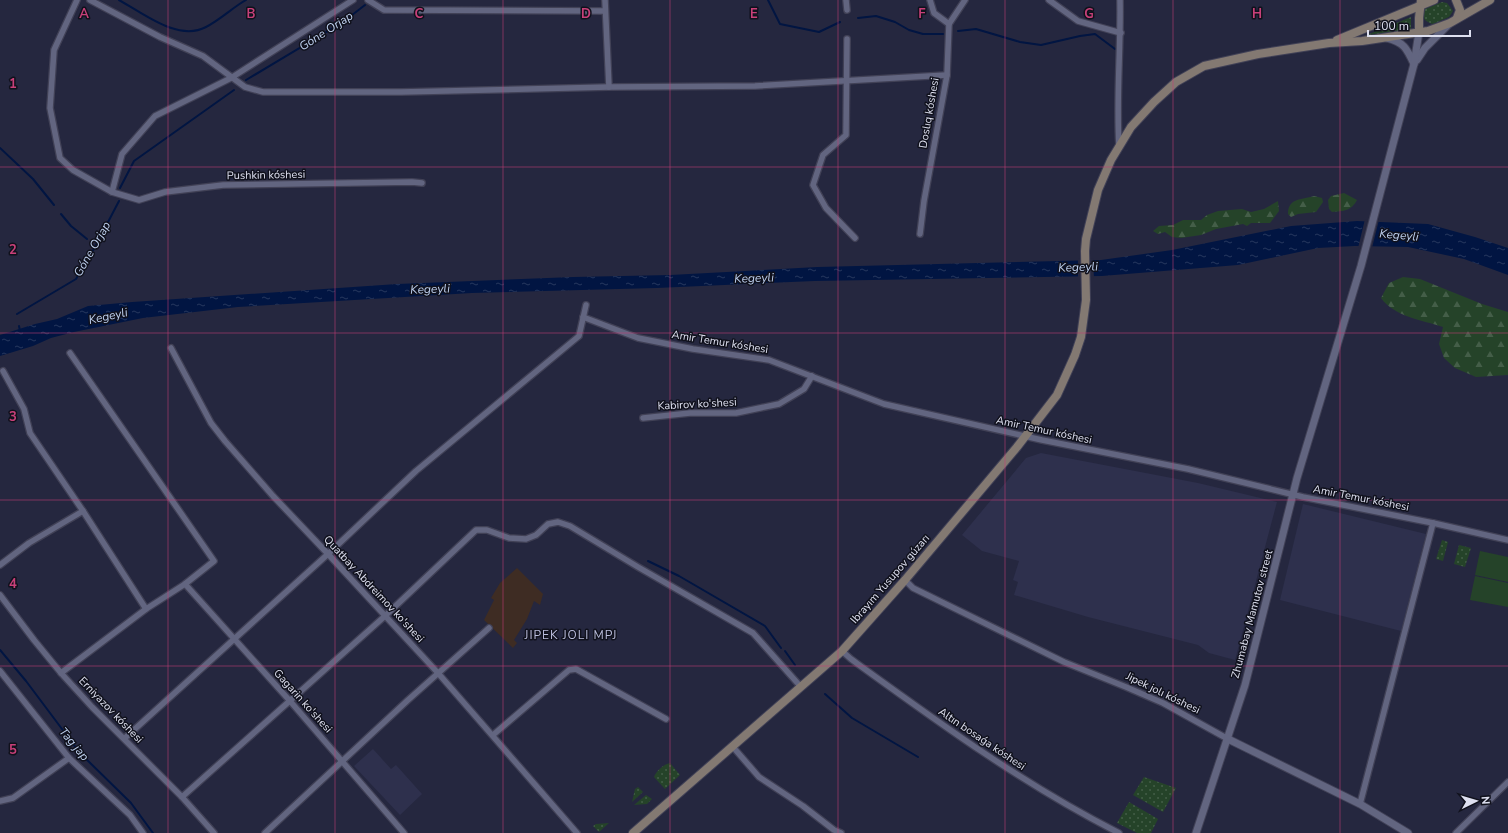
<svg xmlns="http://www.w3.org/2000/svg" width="1508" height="833" viewBox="0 0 1508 833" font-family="'Nunito Sans',sans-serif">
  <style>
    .built { fill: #2e304d }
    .industrial { fill: #3e2c23 }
    .grass { fill: url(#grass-dots) }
    .forest { fill: url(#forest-firs) }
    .park { fill: #254329 }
    .water { fill: url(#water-ripples) }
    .pier { fill: #25273f }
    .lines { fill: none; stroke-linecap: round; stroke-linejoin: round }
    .stream { stroke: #011542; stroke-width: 2 }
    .minor-casing { stroke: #414156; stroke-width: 8 }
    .tertiary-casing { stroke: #414156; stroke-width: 9 }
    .secondary-casing { stroke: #414156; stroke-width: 10 }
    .minor { stroke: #626580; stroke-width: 5.5 }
    .tertiary { stroke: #626580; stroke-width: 7 }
    .secondary { stroke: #837972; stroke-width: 8 }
    .grid { fill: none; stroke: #c84079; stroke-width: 1; stroke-opacity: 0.55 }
    .labels { text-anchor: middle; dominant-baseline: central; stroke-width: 3; stroke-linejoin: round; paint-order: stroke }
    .street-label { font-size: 11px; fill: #dee0f0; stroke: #10111c }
    .water-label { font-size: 12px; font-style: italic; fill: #bed0ef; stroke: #10111c }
    .neighbourhood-label { font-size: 12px; letter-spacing: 1px; fill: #bbbedd; stroke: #10111c }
    .grid-label { font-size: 13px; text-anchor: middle; font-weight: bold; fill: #c84079; stroke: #10111c; stroke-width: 3; stroke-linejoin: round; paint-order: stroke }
  </style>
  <defs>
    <pattern id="grass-dots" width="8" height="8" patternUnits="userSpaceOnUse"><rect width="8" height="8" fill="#254329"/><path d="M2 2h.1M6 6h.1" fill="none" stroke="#445e48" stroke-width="1.8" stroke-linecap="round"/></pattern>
    <pattern id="forest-firs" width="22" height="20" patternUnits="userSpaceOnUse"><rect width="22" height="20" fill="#254329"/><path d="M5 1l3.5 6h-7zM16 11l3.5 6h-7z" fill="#445e48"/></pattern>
    <pattern id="water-ripples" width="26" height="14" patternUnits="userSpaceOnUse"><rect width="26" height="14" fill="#011542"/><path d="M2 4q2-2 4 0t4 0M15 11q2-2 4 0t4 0" fill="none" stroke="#26375e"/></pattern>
  </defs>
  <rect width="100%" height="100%" fill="#25273f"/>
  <!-- built -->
  <g class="built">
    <polygon points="1041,453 1198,483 1277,502 1235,660 1209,653 1198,645 1088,617 1014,595 1018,582 1013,580 1019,561 982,551 962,535 1026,458"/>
    <polygon points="1303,504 1426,534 1401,631 1280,600"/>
    <polygon points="373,749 391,769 396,765 422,794 400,815 354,766"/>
  </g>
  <!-- industrial -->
  <polygon class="industrial" points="517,568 543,594 540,605 534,601 527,619 514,640 517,643 513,648 484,620 494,600 491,598 500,583"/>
  <!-- grass -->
  <g class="grass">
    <path d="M1442,2L1447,3L1453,11L1449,17L1433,24C1425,22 1421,18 1425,9Z"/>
    <polygon points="1411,17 1411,30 1362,37"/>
    <polygon points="1442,540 1448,542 1443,561 1436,559"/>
    <polygon points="1459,545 1471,548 1465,567 1454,564"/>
    <path d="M670,763L680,775L665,789L654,777C656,771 664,764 670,763Z"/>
    <polygon points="1144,777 1176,788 1163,812 1133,795"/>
    <polygon points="638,787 643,792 632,802 635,789"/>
    <polygon points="646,795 652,799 647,804 634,805"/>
    <polygon points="1129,802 1158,819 1151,833 1137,833 1117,823"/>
    <polygon points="609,823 599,832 593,826 596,824"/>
  </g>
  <!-- forest -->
  <g class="forest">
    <path d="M1344,193L1357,200C1351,211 1344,211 1332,212L1329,209L1328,200L1331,196Z"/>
    <path d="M1314,196L1322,198L1323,202L1316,212L1298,214L1291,217L1288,214C1288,198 1301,200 1314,196Z"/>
    <polygon points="1278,201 1279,211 1270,223 1251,223 1247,226 1243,224 1216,229 1201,235 1181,238 1172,237 1165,232 1158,234 1153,231 1159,226 1173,225 1183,220 1201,220 1207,215 1218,211 1242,209 1251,212 1264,209"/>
    <path d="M1403,277L1420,279L1482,304L1508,312V375L1476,377L1455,368L1444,358L1439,344L1443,327C1422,320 1395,317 1381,298L1389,283Z"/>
  </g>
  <!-- park -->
  <g class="park">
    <polygon points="1480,551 1508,557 1508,582 1475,575"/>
    <polygon points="1475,576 1508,583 1508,607 1470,600"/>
  </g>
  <!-- water -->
  <polygon class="water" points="1357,221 1428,224 1475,237 1508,248 1508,275 1464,259 1408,247 1355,246 1318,248 1238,265 1102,276 815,281 657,288 472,293 238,307 143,318 74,332 51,338 33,346 0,356 0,335 35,324 57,319 88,306 132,302 397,284 573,277 670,275 817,267 1101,260 1172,250 1291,226"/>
  <!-- pier -->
  <g class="pier">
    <polygon points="1365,219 1379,220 1372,248 1358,248"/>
    <polygon points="1093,258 1094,279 1078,279 1078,259"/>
  </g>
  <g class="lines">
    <!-- stream -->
    <g class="stream">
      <path d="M119,0C143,13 178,42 206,27C220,20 232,8 246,0"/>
      <polyline points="768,0 780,24 819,32 840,22"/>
      <polyline points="858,18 876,16 895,22 909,30 923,34 943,34"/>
      <polyline points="958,31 976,29 1020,42 1041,45 1080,36 1095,34 1115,49"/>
      <polyline points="246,80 343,22 365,5"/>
      <polyline points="0,148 33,179 54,205"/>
      <polyline points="120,188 134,161 234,90"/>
      <polyline points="61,214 71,226 87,239"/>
      <polyline points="17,314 76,279 95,247 119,201"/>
      <polyline points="19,326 20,331"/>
      <polyline points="648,561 679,576 765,626 781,648"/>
      <polyline points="0,650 26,681 80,753 131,803 153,833"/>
      <polyline points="785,651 795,665"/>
      <polyline points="825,694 852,718 918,757"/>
    </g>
    <defs>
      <g id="minor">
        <polyline points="77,0 54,50 50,108 60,158 73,170 112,192 139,200 165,192 223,185 412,182 422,183"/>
        <polyline points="90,0 160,37 203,56 245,87 263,92 401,92 609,87 755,86 947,75"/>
        <polyline points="368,0 384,10 605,11"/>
        <polyline points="605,0 609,87"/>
        <polyline points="846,0 847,10"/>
        <polyline points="930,0 934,13 949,24"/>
        <polyline points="1049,0 1078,21 1121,33"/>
        <polyline points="847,39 846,135 823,155 813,185 826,208 855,238"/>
        <path d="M1119,146C1116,97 1121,49 1120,0"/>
        <polyline points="112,192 122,154 155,116 231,78 353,0"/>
        <polyline points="920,234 924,201 947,75 949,24 965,0"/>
        <polyline points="583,317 638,338 693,349 769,360 884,404 1042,440 1188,469 1303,497 1433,523 1508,540"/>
        <polyline points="171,348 211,423 225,441 273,496 328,554 438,673 577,833"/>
        <polyline points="3,371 24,409 30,433 83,511 146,609"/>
        <polyline points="643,418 690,413 736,413 779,404 804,389 812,376"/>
        <polyline points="0,565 29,543 83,511"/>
        <polyline points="905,580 913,588 1064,662 1126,687 1163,703 1228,739"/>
        <polyline points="185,584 290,701 404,833"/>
        <polyline points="0,595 34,640 61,673 92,707 182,797 214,833"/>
        <path d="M842,651L851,659C938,722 1024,785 1119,833"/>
        <polyline points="0,671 69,758 130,815 143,833"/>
        <polyline points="61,673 146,609 185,584 214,561 70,353"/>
        <polyline points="493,735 569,670 576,669 666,719"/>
        <polyline points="125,738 328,554 416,471 579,336 586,305"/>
        <polyline points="733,747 759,777 803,806 834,830 841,833"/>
        <polyline points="182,797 385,616 476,530 487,530 509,538 526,539 536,535 548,524 558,522 570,526 638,567 753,633 801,687"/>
        <polyline points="0,801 13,798 69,758"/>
        <polyline points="1360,804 1433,523"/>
        <polyline points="265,833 408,700 489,628"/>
        <polyline points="1456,833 1508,782"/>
      </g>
      <g id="tertiary">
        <path d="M1387,38C1404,42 1407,49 1414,64"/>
        <polyline points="1417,60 1425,48 1448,25"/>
        <polyline points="1228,739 1360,804 1408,833"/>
        <polyline points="1196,833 1245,685 1297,478 1361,266 1414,64 1419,32"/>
      </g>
      <g id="secondary">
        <polyline points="1456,0 1460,10 1457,18"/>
        <polyline points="1419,32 1419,18 1421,0"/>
        <polyline points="1337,40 1434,0"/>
        <polyline points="633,833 842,651 905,580 1017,447 1057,395 1075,355 1081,337 1086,300 1085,251 1086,239 1098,190 1111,160 1131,127 1154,102 1176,82 1204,66 1258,54 1329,43 1362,41 1428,31 1450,23 1490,0"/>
      </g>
    </defs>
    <!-- minor casing -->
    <use href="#minor" class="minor-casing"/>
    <!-- tertiary casing -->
    <use href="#tertiary" class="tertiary-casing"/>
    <!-- secondary casing -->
    <use href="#secondary" class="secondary-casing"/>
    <!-- minor -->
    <use href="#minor" class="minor"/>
    <!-- tertiary -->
    <use href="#tertiary" class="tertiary"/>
    <!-- secondary -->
    <use href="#secondary" class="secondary"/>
  </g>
  <!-- grid -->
  <path class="grid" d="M168,0V833M335,0V833M503,0V833M670,0V833M838,0V833M1005,0V833M1173,0V833M1340,0V833M0,167H1508M0,333H1508M0,500H1508M0,666H1508"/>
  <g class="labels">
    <!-- street labels -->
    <g class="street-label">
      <text transform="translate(929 113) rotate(-80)">Doslıq kóshesi</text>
      <text transform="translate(266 175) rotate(-1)">Pushkin kóshesi</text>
      <text transform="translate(720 342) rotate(9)">Amir Temur kóshesi</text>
      <text transform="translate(697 404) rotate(-3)">Kabirov ko'shesi</text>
      <text transform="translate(1044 430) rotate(12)">Amir Temur kóshesi</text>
      <text transform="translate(1361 498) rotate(11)">Amir Temur kóshesi</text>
      <text transform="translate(890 579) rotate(-49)">Ibrayım Yusupov gúzarı</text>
      <text transform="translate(374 589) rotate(47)">Quatbay Abdreimov ko'shesi</text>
      <text transform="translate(1252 614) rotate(-75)">Zhumabay Mamutov street</text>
      <text transform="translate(1163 693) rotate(26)">Jipek jolı kóshesi</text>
      <text transform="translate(303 701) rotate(48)">Gagarin ko'shesi</text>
      <text transform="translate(111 710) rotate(46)">Erniyazov kóshesi</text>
      <text transform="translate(982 739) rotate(34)">Altın bosaǵa kóshesi</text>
    </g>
    <!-- water labels -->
    <g class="water-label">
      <text transform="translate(326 31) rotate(-33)">Góne Orjap</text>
      <text transform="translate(1399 235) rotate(5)">Kegeyli</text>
      <text transform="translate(92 249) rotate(-60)">Góne Orjap</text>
      <text transform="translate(1078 267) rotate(-2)">Kegeyli</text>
      <text transform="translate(754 278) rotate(-2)">Kegeyli</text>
      <text transform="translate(430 289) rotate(-2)">Kegeyli</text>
      <text transform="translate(108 316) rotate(-12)">Kegeyli</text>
      <text transform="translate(74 744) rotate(50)">Tag jap</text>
    </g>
    <!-- neighbourhood labels -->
    <g class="neighbourhood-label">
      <text x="571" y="635">JIPEK JOLI MPJ</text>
    </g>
  </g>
  <g class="grid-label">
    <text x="84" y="18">A</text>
    <text x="251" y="18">B</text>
    <text x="419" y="18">C</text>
    <text x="586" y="18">D</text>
    <text x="754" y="18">E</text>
    <text x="922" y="18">F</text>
    <text x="1089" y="18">G</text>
    <text x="1257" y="18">H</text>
    <text x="13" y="88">1</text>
    <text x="13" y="254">2</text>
    <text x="13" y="421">3</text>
    <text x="13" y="588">4</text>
    <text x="13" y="754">5</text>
  </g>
  <!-- north arrow -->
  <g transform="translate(1476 801) rotate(85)" stroke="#10111c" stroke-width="3" paint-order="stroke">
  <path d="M0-3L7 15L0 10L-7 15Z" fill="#dee0f0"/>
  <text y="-6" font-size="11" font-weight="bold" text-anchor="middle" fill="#dee0f0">N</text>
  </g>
  <!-- scale -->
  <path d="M1368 30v6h102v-6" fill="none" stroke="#dee0f0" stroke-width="2"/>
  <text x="1374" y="30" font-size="12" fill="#dee0f0" stroke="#10111c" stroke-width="3" paint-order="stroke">100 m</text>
</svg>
